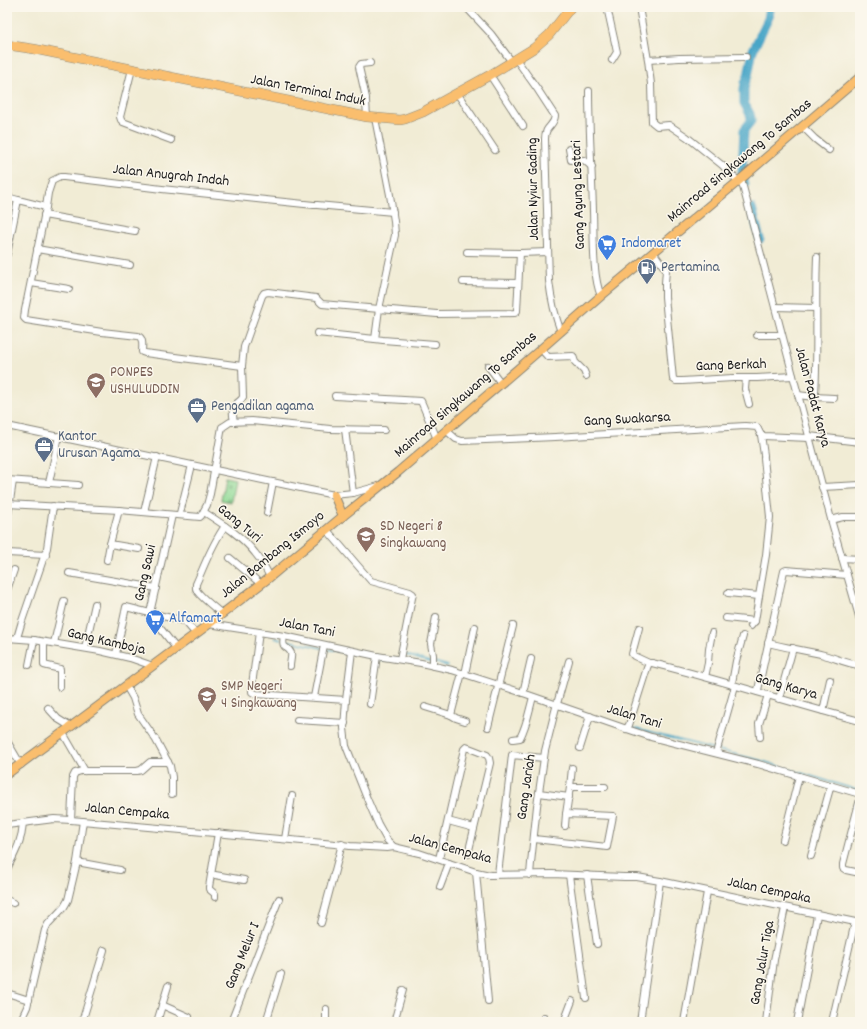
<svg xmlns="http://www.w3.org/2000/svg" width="867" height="1029" viewBox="0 0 867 1029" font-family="Dekko,sans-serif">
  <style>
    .cemetery { fill: url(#cemetery-stones); stroke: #567b59 }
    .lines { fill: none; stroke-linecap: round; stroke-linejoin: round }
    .stream { stroke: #48a6c7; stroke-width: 1.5 }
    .river { stroke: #48a6c7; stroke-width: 9 }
    .minor-casing { stroke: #868478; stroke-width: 8 }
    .major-casing { stroke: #868478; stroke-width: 10 }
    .highway-casing { stroke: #868478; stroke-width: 10 }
    .minor { stroke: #fff; stroke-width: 6 }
    .major { stroke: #fabe6e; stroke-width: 8 }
    .highway { stroke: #fabe6e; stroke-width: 9 }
    .labels { text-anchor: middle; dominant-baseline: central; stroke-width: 3; stroke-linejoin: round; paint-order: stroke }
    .street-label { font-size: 15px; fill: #1c1c1c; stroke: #fbf7ec }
    .shop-label { font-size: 15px; fill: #366cbe; stroke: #fbf7ec; text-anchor: start }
    .service-label { font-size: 15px; fill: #4e5e75; stroke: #fbf7ec; text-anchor: start }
    .education-label { font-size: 15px; fill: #785e54; stroke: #fbf7ec; text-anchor: start }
  </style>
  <defs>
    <pattern id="cemetery-stones" width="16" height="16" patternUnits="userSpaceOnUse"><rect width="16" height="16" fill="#91da96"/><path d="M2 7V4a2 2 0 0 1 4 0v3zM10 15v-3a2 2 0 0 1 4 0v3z" fill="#7cba81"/></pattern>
  </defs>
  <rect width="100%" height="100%" fill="#fbf7ec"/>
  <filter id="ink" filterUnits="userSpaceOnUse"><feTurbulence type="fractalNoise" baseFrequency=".025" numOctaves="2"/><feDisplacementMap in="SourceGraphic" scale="8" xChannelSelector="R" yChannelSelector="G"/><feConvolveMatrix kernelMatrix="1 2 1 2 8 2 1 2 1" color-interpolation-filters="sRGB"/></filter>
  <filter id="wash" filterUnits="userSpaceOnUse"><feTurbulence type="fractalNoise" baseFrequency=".012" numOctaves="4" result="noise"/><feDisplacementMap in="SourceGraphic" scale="16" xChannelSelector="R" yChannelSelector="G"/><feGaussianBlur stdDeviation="0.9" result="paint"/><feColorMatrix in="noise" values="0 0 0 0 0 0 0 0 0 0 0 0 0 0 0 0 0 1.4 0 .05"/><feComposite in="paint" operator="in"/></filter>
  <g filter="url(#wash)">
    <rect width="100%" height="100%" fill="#f1ecd5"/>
    <!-- cemetery -->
    <polygon class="cemetery" points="225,477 235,479 231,502 221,500"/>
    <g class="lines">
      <!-- stream -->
      <g class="stream">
        <polyline points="275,638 281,640"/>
        <polyline points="285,640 322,648"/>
        <polyline points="326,649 349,653"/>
        <polyline points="403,655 406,655 430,662"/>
        <polyline points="379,659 387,661"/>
        <polyline points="434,662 448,666"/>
        <polyline points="629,727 659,735 715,749"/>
        <polyline points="718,750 759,760 860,791"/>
      </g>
      <!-- river -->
      <g class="river">
        <polyline points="745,184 742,172 744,130 751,121 751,118 750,114 744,103 744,89 745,83 748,76 753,50 768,19 770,7"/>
        <polyline points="752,208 760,239"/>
      </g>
    </g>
  </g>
  <g filter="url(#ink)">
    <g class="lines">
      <defs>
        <g id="minor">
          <polyline points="466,7 491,34 512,62"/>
          <polyline points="607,7 617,52 612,60"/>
          <polyline points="639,7 648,60 651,84 652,122 657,126 669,125 687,137 722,165 738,181"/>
          <path d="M516,59L538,90L555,116C554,127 545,125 545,139L549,281C551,298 555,316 561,332"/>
          <polyline points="648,60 679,58 746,57"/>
          <polyline points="132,69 120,117 121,120 123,122 171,140"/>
          <polyline points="490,75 523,126"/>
          <path d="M589,91C589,131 592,171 593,211C594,235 592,275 601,296"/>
          <polyline points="457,93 495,150"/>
          <polyline points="366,98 359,67 361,64 370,63"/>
          <polyline points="366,101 367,117"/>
          <polyline points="375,118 390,195 394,221 395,235 379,309 375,339 383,340 435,344"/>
          <polyline points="802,126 815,139 829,150"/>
          <polyline points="569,149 571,160 584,160 592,167"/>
          <polyline points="741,179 832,523 860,620"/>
          <polyline points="7,197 18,200 7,254"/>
          <path d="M18,200L46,207L25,310L24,318L26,320L102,332L138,336C144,338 142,347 142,352L145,353L242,366"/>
          <polyline points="317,205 393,212"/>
          <polyline points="46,207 48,193 52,181 60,177 64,177 162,189 314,205"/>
          <polyline points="44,215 135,231"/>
          <polyline points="37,249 130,265"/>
          <polyline points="467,252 520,253 548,252"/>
          <polyline points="653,252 666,270 665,283 665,297 673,379 676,381 682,381 733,378 757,378 793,376"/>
          <polyline points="463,282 518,283"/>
          <polyline points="31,283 69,289"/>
          <polyline points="775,307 816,308"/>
          <polyline points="317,333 375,339"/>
          <polyline points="757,335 782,335"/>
          <polyline points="541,349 548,357 573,356 575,362 584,371 586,376"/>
          <polyline points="488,366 501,383"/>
          <polyline points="746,378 745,389 749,404"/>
          <path d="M798,395L814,397L815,393C818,347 815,302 817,257"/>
          <polyline points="335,396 421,401 437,439"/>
          <polyline points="814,397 834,398"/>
          <path d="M234,422C233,416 231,408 236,404C239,401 241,401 243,397L242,366L244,347L262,296L264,293L268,292L316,298L322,304L437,314L515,313L517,311L520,253"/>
          <polyline points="7,426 334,495 353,493 379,486"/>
          <polyline points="345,429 353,493"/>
          <polyline points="447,431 456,439 462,441 555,437 745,426 757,427 761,435 763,436 809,438"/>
          <polyline points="761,435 764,455"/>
          <polyline points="809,436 860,442"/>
          <polyline points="7,480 78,485"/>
          <polyline points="49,483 59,436"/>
          <polyline points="822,487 860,485"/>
          <path d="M7,504L119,510L200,517L201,516L207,505L210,494L222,427C225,426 227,424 230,422L252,421L330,429L384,430"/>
          <polyline points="119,510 110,544 139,549"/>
          <polyline points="144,512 157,457"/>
          <path d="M204,512C221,523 242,536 255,553C261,560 266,569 270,577"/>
          <polyline points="180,513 192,465"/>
          <polyline points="267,513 273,482"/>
          <polyline points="172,515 150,613 184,621 189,626 196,634"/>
          <polyline points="831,520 843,517 860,517"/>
          <polyline points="7,521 13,481"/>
          <polyline points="327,530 371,581 410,592 413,594 412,598 400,659"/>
          <polyline points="7,553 46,555"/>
          <polyline points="230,558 261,584"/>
          <polyline points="842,558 860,559"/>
          <polyline points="107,560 110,544"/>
          <polyline points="69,573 156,588"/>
          <polyline points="7,590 14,570"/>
          <polyline points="728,593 759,596"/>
          <path d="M222,614C216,609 201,597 197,591C195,588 196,587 196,584C205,564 212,544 225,526"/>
          <polyline points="726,618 755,621"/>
          <polyline points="209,624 284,636 377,656 421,663 452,670 523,693 624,728 651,737 758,764 860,794"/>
          <polyline points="751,626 755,621 759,596 766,555 770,517 764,458"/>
          <polyline points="639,628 632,654 634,656 649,663"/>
          <polyline points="259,632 252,685 252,692 256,694 346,700"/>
          <path d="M284,636C281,651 288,645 291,653C292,656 290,662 290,666"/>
          <polyline points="7,638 34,640 100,651 130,658 153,666"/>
          <polyline points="17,638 22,621 47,548 53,506"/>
          <polyline points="44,642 44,665 60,669 60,687"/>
          <polyline points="54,643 64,601"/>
          <path d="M768,643C786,648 805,650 824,655C836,658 847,664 860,665"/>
          <polyline points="85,648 95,604"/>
          <polyline points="352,651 346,700 344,728 346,746 368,801 378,824 387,840 394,847"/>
          <polyline points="116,654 126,607 150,613 153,619 176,648"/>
          <polyline points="29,665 34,640"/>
          <polyline points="433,666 433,655 431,644 436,617"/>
          <polyline points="462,673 451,715 456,718 465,721"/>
          <polyline points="465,674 475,627"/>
          <polyline points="705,677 708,663 709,649 712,633"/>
          <polyline points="732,685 732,683 736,661 743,636"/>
          <polyline points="126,686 133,698 138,714 156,740 170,766 172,777 172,794"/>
          <polyline points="758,692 758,690 784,571 786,570 847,575"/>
          <polyline points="523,693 531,659"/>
          <polyline points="314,697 324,645"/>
          <polyline points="779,699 793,648"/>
          <polyline points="370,704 377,656"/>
          <polyline points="425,707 451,715"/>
          <polyline points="48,708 58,719 71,727"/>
          <polyline points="823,711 830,680"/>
          <polyline points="297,720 345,723"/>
          <polyline points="488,727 513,626"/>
          <path d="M626,729L629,725L647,668L649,663H652C722,680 790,703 860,721"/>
          <polyline points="63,733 85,771"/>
          <polyline points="760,737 759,724 768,695"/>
          <path d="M513,739L520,738C527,725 529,711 533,697"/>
          <polyline points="7,741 21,765"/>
          <polyline points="580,748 590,716"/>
          <polyline points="716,753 735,686"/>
          <polyline points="570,787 572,768"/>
          <polyline points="539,793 569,797"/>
          <polyline points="860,799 843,864 843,868 846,870 860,873"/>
          <polyline points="566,814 570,787 605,787"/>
          <polyline points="71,820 73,777 75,773 81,771 137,771 141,770 150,762 168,762"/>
          <polyline points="448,821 474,828"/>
          <polyline points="7,825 54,819 71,820 335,844 350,846 387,848 394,847 419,853 476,872 490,875 552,874 624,877 637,877 660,881 860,923"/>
          <polyline points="285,839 292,796"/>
          <polyline points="534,839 607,847 613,816 566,814 565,826"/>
          <polyline points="783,840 799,776"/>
          <polyline points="811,856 831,785"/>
          <polyline points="439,859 464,749 466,747 469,748 487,755 489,758 490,763 468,854"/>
          <polyline points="77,862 120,870"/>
          <path d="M7,869C15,853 22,841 23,823"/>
          <polyline points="476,872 488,1001"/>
          <polyline points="498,874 512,755 544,758"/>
          <polyline points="215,875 244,880"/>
          <polyline points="530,875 531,863 537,806 545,751 555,711 569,661"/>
          <polyline points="569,875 586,998"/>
          <polyline points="587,875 597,944"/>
          <polyline points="440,887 449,863"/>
          <polyline points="215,897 215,894 209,889 209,887 218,833"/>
          <polyline points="7,900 13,903"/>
          <polyline points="321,923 342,844"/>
          <polyline points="7,993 29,1000"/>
          <polyline points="162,1005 189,1017"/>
          <polyline points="326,1009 326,1022"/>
          <polyline points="20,1022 27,1007 45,930 48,924 64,907 68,900 77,862 83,821"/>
          <polyline points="82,1022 104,950"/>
          <polyline points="157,1022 168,986"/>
          <polyline points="231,1022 279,899"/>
          <polyline points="266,1022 281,974"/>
          <polyline points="394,1022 403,990"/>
          <polyline points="543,1022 544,1017"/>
          <polyline points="564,1022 572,1001"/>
          <polyline points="640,1022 660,881"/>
          <polyline points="684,1022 707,892"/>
          <polyline points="766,1022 774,960 785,908"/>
          <polyline points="797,1022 817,915"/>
          <polyline points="832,1022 855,922"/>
        </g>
        <g id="major">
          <polyline points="334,495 343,516"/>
          <polyline points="7,774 209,624 270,577 343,516 398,472 534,355 601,296 741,179 860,77"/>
        </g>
        <polyline id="highway" points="7,45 34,49 367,117 400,120 405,119 423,112 490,75 534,48 549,35 571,7"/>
      </defs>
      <!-- minor casing -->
      <use href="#minor" class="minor-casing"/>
      <!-- major casing -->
      <use href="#major" class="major-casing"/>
      <!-- highway casing -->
      <use href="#highway" class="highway-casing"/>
      <!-- minor -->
      <use href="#minor" class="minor"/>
      <!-- major -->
      <use href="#major" class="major"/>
      <!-- highway -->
      <use href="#highway" class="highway"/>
    </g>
  </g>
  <!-- icons -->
  <defs>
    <symbol id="supermarket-pin" viewBox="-11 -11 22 30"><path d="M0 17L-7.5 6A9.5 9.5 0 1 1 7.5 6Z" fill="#3f7fe0" stroke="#fbf7ec"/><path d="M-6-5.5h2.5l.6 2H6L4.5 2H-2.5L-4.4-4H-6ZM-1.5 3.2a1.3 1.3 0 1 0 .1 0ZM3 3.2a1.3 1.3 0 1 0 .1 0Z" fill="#fff"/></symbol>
    <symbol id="fuel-pin" viewBox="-11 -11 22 30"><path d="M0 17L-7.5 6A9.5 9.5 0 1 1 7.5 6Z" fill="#5c6f8a" stroke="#fbf7ec"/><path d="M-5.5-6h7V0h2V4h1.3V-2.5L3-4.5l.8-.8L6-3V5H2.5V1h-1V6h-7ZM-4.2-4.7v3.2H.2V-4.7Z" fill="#fff"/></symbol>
    <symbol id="school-pin" viewBox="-11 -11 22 30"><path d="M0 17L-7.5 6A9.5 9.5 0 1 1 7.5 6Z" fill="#8d6e63" stroke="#fbf7ec"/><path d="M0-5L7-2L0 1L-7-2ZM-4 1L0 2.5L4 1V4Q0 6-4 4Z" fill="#fff"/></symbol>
    <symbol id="office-pin" viewBox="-11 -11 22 30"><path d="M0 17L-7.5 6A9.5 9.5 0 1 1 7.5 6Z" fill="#5c6f8a" stroke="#fbf7ec"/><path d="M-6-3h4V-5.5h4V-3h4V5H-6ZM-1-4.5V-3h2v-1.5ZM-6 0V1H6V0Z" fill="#fff"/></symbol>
  </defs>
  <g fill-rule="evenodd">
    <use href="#supermarket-pin" x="596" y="233" width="22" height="30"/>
    <use href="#fuel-pin" x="636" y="257" width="22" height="30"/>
    <use href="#school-pin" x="85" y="371" width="22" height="30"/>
    <use href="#office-pin" x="186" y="396" width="22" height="30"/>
    <use href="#office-pin" x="33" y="435" width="22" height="30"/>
    <use href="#school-pin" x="355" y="525" width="22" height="30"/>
    <use href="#supermarket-pin" x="144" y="608" width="22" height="30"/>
    <use href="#school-pin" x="196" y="685" width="22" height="30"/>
  </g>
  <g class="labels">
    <!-- street labels -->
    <g class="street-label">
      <text transform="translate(308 91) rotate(11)">Jalan Terminal Induk</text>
      <text transform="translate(740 161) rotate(-40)">Mainroad Singkawang To Sambas</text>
      <text transform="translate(171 176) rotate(6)">Jalan Anugrah Indah</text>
      <text transform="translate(534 189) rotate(-91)">Jalan Nyiur Gading</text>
      <text transform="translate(579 195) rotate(-92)">Gang Agung Lestari</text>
      <text transform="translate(731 366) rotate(-2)">Gang Berkah</text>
      <text transform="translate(466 395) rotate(-41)">Mainroad Singkawang To Sambas</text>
      <text transform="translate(812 397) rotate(75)">Jalan Padat Karya</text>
      <text transform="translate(627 420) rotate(-3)">Gang Swakarsa</text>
      <text transform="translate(239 524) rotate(39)">Gang Turi</text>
      <text transform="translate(273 555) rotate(-39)">Jalan Bambang Ismoyo</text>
      <text transform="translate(146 573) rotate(-77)">Gang Sawi</text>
      <text transform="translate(307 628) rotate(11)">Jalan Tani</text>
      <text transform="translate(106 642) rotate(13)">Gang Kamboja</text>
      <text transform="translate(786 687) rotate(16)">Gang Karya</text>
      <text transform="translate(634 717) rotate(17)">Jalan Tani</text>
      <text transform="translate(527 787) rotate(-82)">Gang Jariah</text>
      <text transform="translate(127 812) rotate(5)">Jalan Cempaka</text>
      <text transform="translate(450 849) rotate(15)">Jalan Cempaka</text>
      <text transform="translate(769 891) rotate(12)">Jalan Cempaka</text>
      <text transform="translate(243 956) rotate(-68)">Gang Melur I</text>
      <text transform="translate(763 963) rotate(-80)">Gang Jalur Tiga</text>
    </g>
    <!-- shop labels -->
    <g class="shop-label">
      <text x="621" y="244">Indomaret</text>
      <text x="169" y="619">Alfamart</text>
    </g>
    <!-- service labels -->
    <g class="service-label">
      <text x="661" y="268">Pertamina</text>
      <text x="211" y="407">Pengadilan agama</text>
      <text x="58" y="437">Kantor<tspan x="58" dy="17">Urusan Agama</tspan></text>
    </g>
    <!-- education labels -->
    <g class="education-label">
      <text x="110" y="373">PONPES<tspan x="110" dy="17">USHULUDDIN</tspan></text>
      <text x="380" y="527">SD Negeri 8<tspan x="380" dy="17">Singkawang</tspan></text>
      <text x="221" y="687">SMP Negeri<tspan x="221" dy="17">4 Singkawang</tspan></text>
    </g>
  </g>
  <!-- margin -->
  <rect width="867" height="1029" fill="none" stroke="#fbf7ec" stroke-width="24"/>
</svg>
